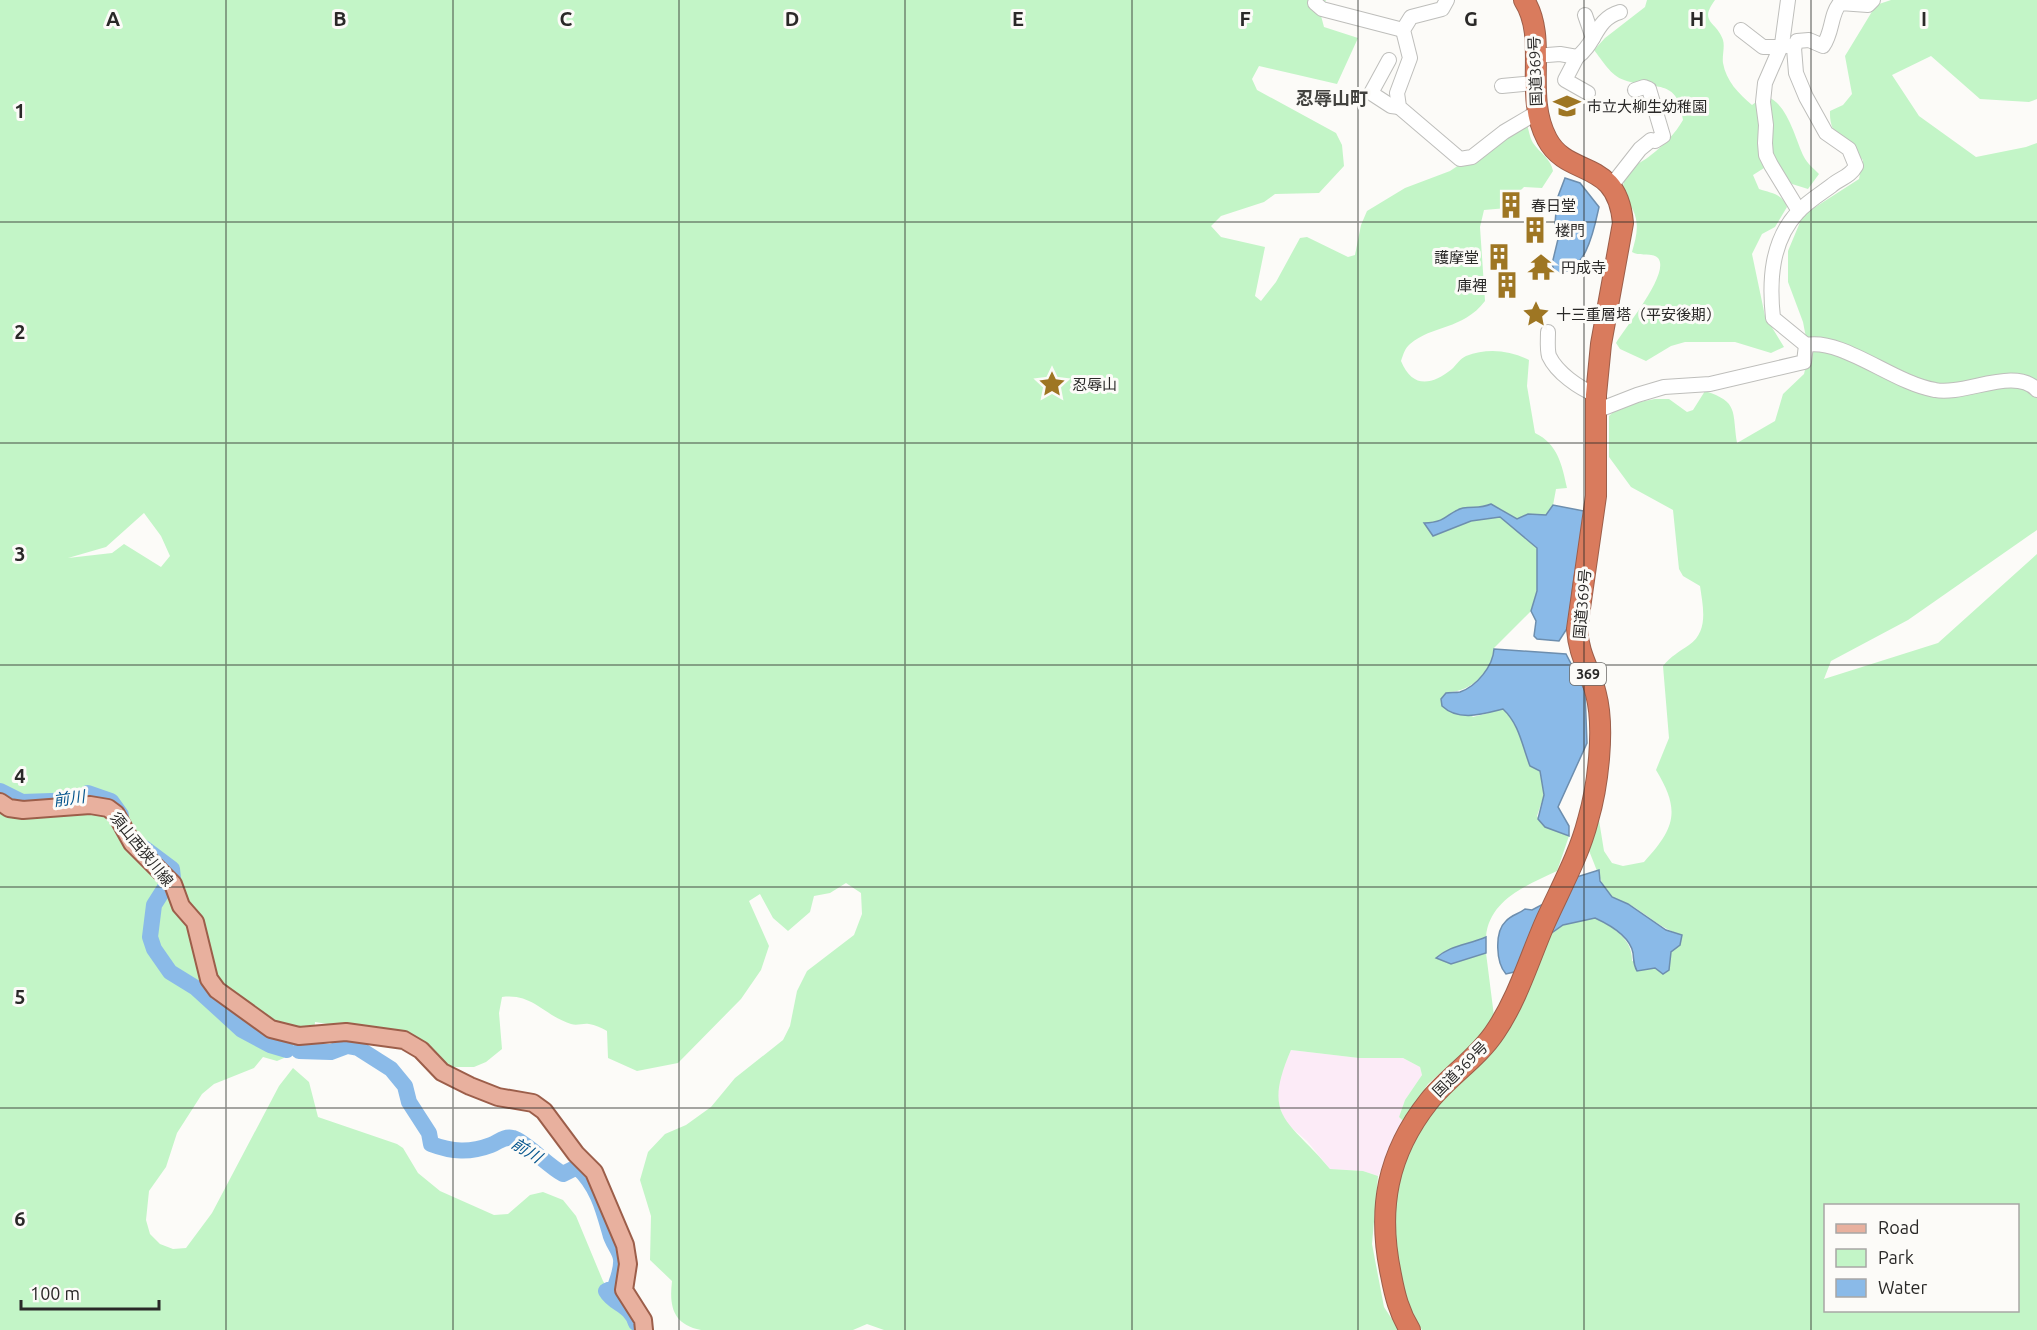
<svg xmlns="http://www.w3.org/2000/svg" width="2037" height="1330" viewBox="0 0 2037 1330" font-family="Ubuntu,'Noto Sans JP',sans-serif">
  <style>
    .industrial { fill: #fcebf7 }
    .green { fill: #c3f5c7; fill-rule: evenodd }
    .water { fill: #8abae8; stroke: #6d8eae; stroke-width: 1.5 }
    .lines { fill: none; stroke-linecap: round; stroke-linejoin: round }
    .river { stroke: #8abae8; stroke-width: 16 }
    .minor-casing { stroke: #bebebb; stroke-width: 16 }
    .major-casing { stroke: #9c5e4a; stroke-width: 20 }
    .highway-casing { stroke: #9c5e4a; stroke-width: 22 }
    .minor { stroke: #fff; stroke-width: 14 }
    .major { stroke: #e8b09e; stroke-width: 16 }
    .highway { stroke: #d97b5d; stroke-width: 20 }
    .grid { fill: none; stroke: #2a2928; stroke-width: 1.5; stroke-opacity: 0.55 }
    .labels { text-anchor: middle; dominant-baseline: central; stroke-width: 6; stroke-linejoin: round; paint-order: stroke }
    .shield { fill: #fcfbf8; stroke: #696866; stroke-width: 1.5 }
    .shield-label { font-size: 14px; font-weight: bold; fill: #2a2928 }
    .street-label { font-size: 15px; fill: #2a2928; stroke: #fcfbf8 }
    .poi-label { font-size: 15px; fill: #2a2928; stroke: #fcfbf8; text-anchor: start }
    .water-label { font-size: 16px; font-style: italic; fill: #07568e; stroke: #fcfbf8 }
    .quarter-label { font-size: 18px; font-weight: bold; fill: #42423f; stroke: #fcfbf8 }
    .grid-label { font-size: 20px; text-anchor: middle; font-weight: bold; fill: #2a2928; stroke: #fcfbf8; stroke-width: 6; stroke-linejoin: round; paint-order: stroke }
  </style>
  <rect width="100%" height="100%" fill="#fcfbf8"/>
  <!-- industrial -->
  <polygon class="industrial" points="1291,1050 1359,1058 1403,1058 1420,1067 1422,1075 1405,1100 1399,1117 1403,1121 1378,1176 1363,1171 1330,1169 1307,1141 1285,1122 1277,1098 1280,1076"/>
  <!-- green -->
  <g class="green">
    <path d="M0,0H1326L1320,12L1324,27L1358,38L1337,84L1259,66L1252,79L1257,90L1336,133L1342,145L1344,166L1319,193L1275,194L1264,202L1221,216L1211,226L1221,237L1265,247L1255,296L1261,301L1276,282L1300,238L1307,237L1348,257L1355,255L1361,225L1367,211L1405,188L1450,171L1462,163L1502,125L1522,115C1529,124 1528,134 1533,143C1540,153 1551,159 1553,171L1542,188L1524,187L1520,191L1509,193L1507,208L1484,210L1480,227L1485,301C1463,330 1432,325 1410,344C1405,348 1403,355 1401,361C1412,388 1431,386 1452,369C1457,364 1460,359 1466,356C1487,348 1509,350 1529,360L1527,386L1535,433C1558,444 1562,465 1567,488L1556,489L1552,511L1546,515L1528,514L1517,519L1491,504L1478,509H1460L1440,523H1424L1434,536L1471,521L1500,517L1537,548V591L1531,611L1494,648C1493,670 1471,692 1449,692L1473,717L1503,709L1510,716L1522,739L1527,759L1540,771L1544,795L1537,816L1545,827L1569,836L1557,871C1527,885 1489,900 1486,937L1443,952L1436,958L1451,964L1486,953L1494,1016L1480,1037L1428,1084L1403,1121L1399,1117L1405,1100L1422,1075L1420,1067L1403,1058H1359L1291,1050C1261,1119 1289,1119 1330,1169L1363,1171L1378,1176L1372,1244L1384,1307L1399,1330H884L867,1324L853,1330H701C673,1324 669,1307 672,1281L650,1260L651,1216L640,1180L648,1152L665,1134L686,1125L711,1107L735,1078L783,1040L790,1026L797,991L807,971L854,935L862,914L861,893L846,883L830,893L814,896L810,912L788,931L773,918L760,894L749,901L769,946L761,970L741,999L678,1063L637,1071L608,1058L607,1031C602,1028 595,1025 589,1024C583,1023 577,1026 571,1024C543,1015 533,993 502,997L499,1013L502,1049L486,1062L474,1067H446L405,1036L315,1022L313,1044L308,1049L293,1045L284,1058L277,1061L263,1057L254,1068L214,1084L202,1094L177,1133L166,1167L149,1191L146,1220L150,1234L160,1244L173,1249L186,1248L212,1213L279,1086L293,1068L309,1082L318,1117L397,1144L403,1148L418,1173L440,1191L494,1215L508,1214L530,1195L543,1192L563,1200L576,1216L603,1281L633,1330H0ZM144,513L161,536L170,556L161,567L124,544L112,553L68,558L106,547Z"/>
    <path d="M1647,0H1715C1698,23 1717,21 1723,40C1725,47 1722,56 1723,63C1726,81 1739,94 1752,105L1764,96C1787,100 1795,139 1804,157C1807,163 1814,169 1819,174L1808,189L1792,184L1772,163L1753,175L1759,189C1771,193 1783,194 1787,207L1775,227L1762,234L1752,254L1765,316L1784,347L1771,353L1735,342H1685L1671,346L1646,361L1620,349L1616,343C1624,329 1671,273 1658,258C1652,252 1640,257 1632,252C1636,238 1640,225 1633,210C1630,203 1623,197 1623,189C1624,167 1638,166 1651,155C1664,145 1675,134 1683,120C1678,76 1654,91 1624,80C1611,76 1602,60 1594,50L1605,38L1645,7Z"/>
    <path d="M1891,0H2037V99L2029,102L1980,99L1931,56L1892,75L1919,116L1976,157L2026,147L2037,143V530L1908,620L1831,661L1824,679L1938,643L2037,554V1330H1422L1406,1306L1390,1247L1402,1153L1456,1080L1543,939L1563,925L1595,918C1613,927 1633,939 1632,961L1669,969L1671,952L1680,945L1682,935C1661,929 1648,915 1629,904C1624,901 1616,901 1611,897C1602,889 1592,855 1585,842L1598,814L1604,851L1612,863L1623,866L1644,862C1675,828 1681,811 1656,770L1669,738L1663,666C1671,656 1679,652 1689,645C1709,631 1703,607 1700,586L1683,576L1679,569L1673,510L1631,487L1609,457V416L1619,406L1655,399H1669L1687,412L1693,410L1705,391C1739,402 1732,411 1737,443L1775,421L1783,394L1804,374L1809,353L1803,322L1788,282V251L1803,215L1859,179L1863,160C1845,146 1829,136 1830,111L1843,105L1852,94L1845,56L1876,5ZM1826,1206H2018V1310H1826Z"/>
  </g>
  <!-- water -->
  <g class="water">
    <path d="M1565,178L1580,183L1599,207C1594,230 1586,274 1555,273L1552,264L1559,235L1555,224L1557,199Z"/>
    <path d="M1491,504L1517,519L1528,514L1546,515L1553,505L1589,512L1574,578L1568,627L1559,641L1537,639L1534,636L1536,621L1531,611L1537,591V548L1500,517L1471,521L1433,536L1424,523C1449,522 1447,512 1463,508C1474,506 1479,509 1491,504Z"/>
    <path d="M1494,649L1566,654L1585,691L1587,743L1558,807L1569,826V836L1545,827L1538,819L1544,795L1540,771L1530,766C1522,746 1520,725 1503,709C1483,714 1459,722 1442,706L1441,699L1446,693C1450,692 1455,693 1460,692C1477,686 1493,666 1494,649Z"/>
    <path d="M1599,870L1600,881L1612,897L1628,904L1666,930L1682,935L1680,945L1671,952L1669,970L1663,974L1655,968L1637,971C1633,964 1634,960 1633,953C1630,936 1608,924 1595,918L1563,925L1543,939L1570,879Z"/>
    <path d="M1549,901L1521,964L1514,972L1506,974C1496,963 1494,932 1506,921C1511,915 1519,914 1525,909L1532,910Z"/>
    <path d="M1486,937V953L1451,964L1436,958C1450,945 1468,945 1486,937Z"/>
  </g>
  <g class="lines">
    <!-- river -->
    <g class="river">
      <polyline points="0,791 22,802 81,800 88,793 111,801 121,815"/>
      <polyline points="144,848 172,869 173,878"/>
      <polyline points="166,886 154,905 150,937 154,949 170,972 196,988 242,1030 270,1045 287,1050"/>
      <path d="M299,1051L331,1052L347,1046L358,1048L391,1069L405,1086L409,1102L429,1133L431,1144C452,1152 470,1153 491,1145C499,1142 503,1136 513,1138C526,1142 548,1166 563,1174L577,1167C597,1185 603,1208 610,1233C612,1243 620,1250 621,1259C622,1269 618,1278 615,1287L606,1291C614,1305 630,1304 636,1323"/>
    </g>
    <defs>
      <g id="minor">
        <polyline points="1447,0 1442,9 1411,17 1403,30 1410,58 1397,93 1399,107 1460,159 1472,157 1504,132 1536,113"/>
        <polyline points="1788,0 1782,44 1765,83 1763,102 1766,125 1765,143 1766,155 1771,165 1799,211"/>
        <polyline points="1315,3 1322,9 1403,30"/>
        <polyline points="1585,15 1593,38"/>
        <polyline points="1741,30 1763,47 1781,47"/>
        <path d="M1794,48L1797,41L1809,40L1823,46C1833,32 1830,15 1840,3L1868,5L1873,0"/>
        <path d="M1535,56L1560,54L1577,57C1596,44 1595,19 1620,12"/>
        <polyline points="1577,57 1565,80 1588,93"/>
        <polyline points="1389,60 1371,93 1391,106 1399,107"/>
        <polyline points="1502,86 1535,83"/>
        <polyline points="1611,186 1640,149 1651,140 1655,141 1663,136 1649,89 1644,87 1635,90"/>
        <path d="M1548,332C1548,339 1547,349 1549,356C1557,373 1579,388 1596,395"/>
        <path d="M1806,345C1843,338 1893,383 1935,390C1964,396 2015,366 2037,390"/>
        <path d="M1596,411L1637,395L1664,387L1710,384L1804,362L1806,345L1773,318C1769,281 1771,241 1798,212C1807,202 1820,194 1831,186C1840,178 1850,177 1856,166L1849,149L1826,133L1806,97L1796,73L1794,48L1782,44"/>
      </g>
      <polyline id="major" points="0,802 9,808 23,810 90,805 108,808 116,814 132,843 173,884 181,906 195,922 209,979 217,990 271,1029 299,1036 346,1032 404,1040 421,1050 442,1072 470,1086 498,1097 533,1103 544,1111 576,1154 594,1172 625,1245 628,1264 624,1290 643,1320 644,1330"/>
      <path id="highway" d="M1410,1330C1399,1312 1395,1296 1391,1275C1377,1209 1387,1154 1429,1101C1449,1076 1478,1058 1495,1032C1517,1000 1529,960 1544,925C1559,891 1579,856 1588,820C1598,786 1605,728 1596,694C1590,669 1579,657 1577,629L1596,496V395L1601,344L1623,223C1617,157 1568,179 1547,139C1523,94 1549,39 1524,0"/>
    </defs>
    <!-- minor casing -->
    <use href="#minor" class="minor-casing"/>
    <!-- major casing -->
    <use href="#major" class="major-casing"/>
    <!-- highway casing -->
    <use href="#highway" class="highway-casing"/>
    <!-- minor -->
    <use href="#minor" class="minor"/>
    <!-- major -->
    <use href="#major" class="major"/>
    <!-- highway -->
    <use href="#highway" class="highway"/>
  </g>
  <!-- grid -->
  <path class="grid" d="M226,0V1330M453,0V1330M679,0V1330M905,0V1330M1132,0V1330M1358,0V1330M1584,0V1330M1811,0V1330M0,222H2037M0,443H2037M0,665H2037M0,887H2037M0,1108H2037"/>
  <!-- icons -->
  <defs>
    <symbol id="school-bare" viewBox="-9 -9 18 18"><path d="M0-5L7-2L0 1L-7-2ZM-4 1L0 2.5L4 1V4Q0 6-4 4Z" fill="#9e7623" stroke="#fcfbf8" stroke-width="2.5" paint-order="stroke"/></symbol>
    <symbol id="building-bare" viewBox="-9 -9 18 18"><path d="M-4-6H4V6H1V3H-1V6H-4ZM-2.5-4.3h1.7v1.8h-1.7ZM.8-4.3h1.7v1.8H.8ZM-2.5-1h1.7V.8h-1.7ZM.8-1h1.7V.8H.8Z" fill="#9e7623" stroke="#fcfbf8" stroke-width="2.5" paint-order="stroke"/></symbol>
    <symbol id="temple-bare" viewBox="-9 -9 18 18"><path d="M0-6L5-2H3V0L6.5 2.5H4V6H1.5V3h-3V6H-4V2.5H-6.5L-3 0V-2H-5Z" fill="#9e7623" stroke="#fcfbf8" stroke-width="2.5" paint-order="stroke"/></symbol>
    <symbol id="sight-bare" viewBox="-9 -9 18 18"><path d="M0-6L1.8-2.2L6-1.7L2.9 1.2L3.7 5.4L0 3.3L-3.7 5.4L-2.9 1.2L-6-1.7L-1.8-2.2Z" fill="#9e7623" stroke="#fcfbf8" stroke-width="2.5" paint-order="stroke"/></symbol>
  </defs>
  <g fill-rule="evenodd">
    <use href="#school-bare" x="1548" y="87" width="38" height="38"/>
    <use href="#building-bare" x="1492" y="186" width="38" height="38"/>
    <use href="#building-bare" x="1516" y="211" width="38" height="38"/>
    <use href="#building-bare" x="1480" y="238" width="38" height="38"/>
    <use href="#temple-bare" x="1522" y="248" width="38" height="38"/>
    <use href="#building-bare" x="1488" y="266" width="38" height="38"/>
    <use href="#sight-bare" x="1517" y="295" width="38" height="38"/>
    <use href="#sight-bare" x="1033" y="365" width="38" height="38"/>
  </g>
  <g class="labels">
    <!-- shield labels -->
    <rect class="shield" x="1570" y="663" width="36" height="22" rx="4.5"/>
    <g class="shield-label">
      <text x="1588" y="674">369</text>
    </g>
    <!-- street labels -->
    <g class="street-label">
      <text transform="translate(1535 71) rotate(-92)">国道369号</text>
      <text transform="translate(1582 604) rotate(-85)">国道369号</text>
      <text transform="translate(142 849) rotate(51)">須山西狭川線</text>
      <text transform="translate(1460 1069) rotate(-45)">国道369号</text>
    </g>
    <!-- poi labels -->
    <g class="poi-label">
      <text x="1587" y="106">市立大柳生幼稚園</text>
      <text x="1531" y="205">春日堂</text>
      <text x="1555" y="230">楼門</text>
      <text x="1479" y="257" text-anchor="end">護摩堂</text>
      <text x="1561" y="267">円成寺</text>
      <text x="1487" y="285" text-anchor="end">庫裡</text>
      <text x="1556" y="314">十三重層塔（平安後期）</text>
      <text x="1072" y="384">忍辱山</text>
    </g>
    <!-- water labels -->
    <g class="water-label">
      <text transform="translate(69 798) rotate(-8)">前川</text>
      <text transform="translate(527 1150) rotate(32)">前川</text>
    </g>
    <!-- quarter labels -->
    <g class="quarter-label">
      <text x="1332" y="98">忍辱山町</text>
    </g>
  </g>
  <g class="grid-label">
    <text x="113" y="26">A</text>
    <text x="340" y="26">B</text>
    <text x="566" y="26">C</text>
    <text x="792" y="26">D</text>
    <text x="1018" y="26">E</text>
    <text x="1245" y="26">F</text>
    <text x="1471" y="26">G</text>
    <text x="1697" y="26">H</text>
    <text x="1924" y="26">I</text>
    <text x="20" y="118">1</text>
    <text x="20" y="339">2</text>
    <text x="20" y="561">3</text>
    <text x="20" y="783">4</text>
    <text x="20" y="1004">5</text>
    <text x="20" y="1226">6</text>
  </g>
  <!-- legend -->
  <rect x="1824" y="1204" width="195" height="108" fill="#fcfbf8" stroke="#a8a7a5" stroke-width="1.5"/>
  <rect x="1836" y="1224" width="30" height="9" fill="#e8b09e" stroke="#a8a7a5" stroke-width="1.5"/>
  <text x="1878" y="1234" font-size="18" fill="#2a2928">Road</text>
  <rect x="1836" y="1249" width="30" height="18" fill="#c3f5c7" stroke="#a8a7a5" stroke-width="1.5"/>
  <text x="1878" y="1264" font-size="18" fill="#2a2928">Park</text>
  <rect x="1836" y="1279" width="30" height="18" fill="#8abae8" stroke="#a8a7a5" stroke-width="1.5"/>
  <text x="1878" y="1294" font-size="18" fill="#2a2928">Water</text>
  <!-- scale -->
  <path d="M21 1300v9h138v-9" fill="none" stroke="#2a2928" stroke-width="3"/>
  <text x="30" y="1300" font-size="18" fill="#2a2928" stroke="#fcfbf8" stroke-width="4.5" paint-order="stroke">100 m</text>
</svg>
